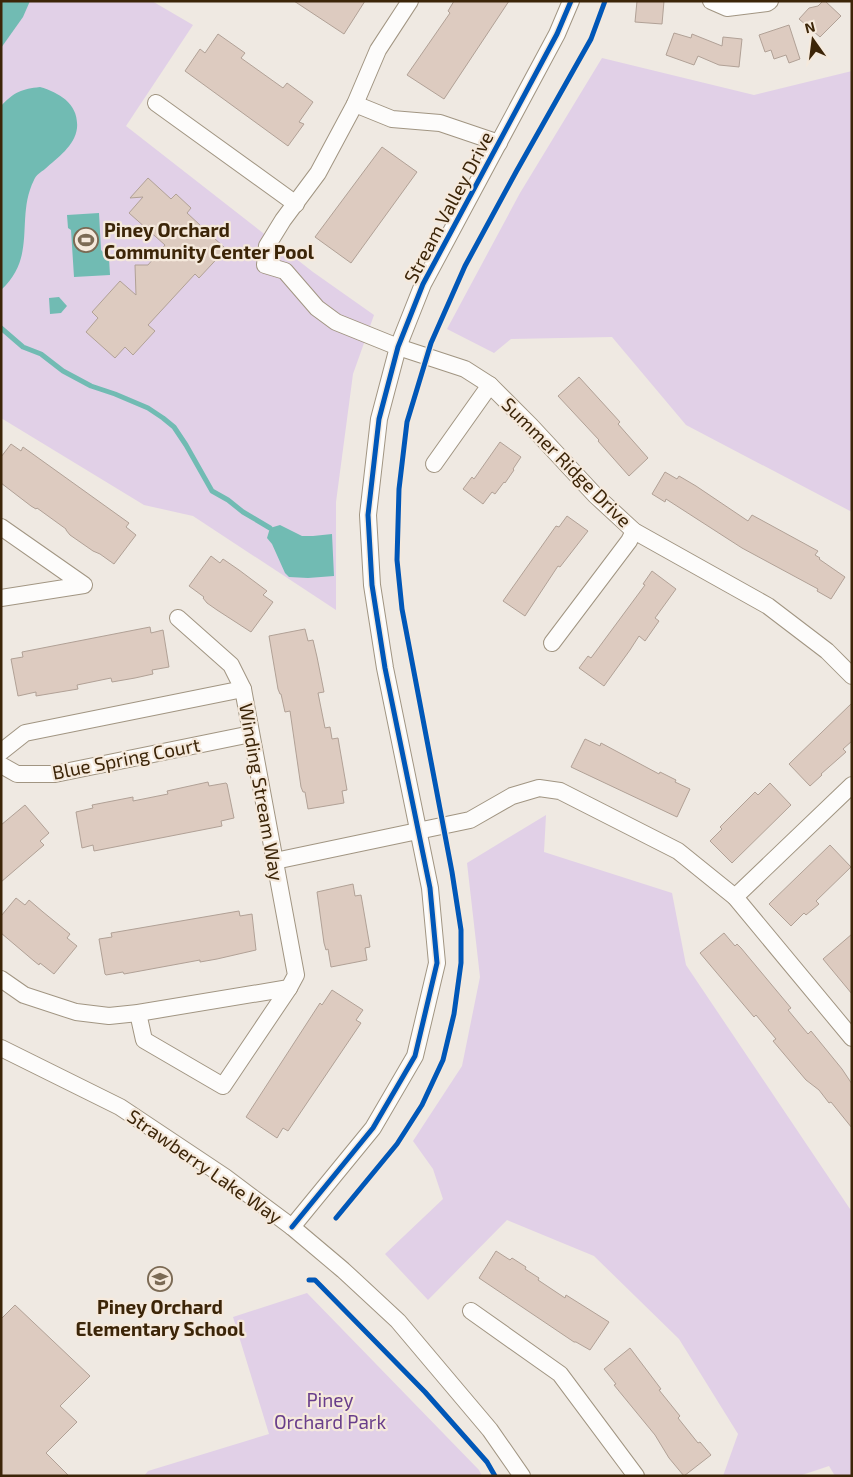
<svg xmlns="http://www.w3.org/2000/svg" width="853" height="1477" viewBox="0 0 853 1477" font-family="'Exo 2',sans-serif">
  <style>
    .green { fill: #e1d0e7 }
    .water { fill: #71bbb3 }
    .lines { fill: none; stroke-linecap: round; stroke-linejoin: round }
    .stream { stroke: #71bbb3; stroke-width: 5 }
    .building { fill: #ddcbc0; stroke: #b1a196 }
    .minor-casing { stroke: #a19582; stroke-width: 18 }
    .minor { stroke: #fdfcfb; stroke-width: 16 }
    .cycleway-casing { stroke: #f5e9dc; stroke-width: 8 }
    .cycleway { stroke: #0057b8; stroke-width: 5 }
    .labels { text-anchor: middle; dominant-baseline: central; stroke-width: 4.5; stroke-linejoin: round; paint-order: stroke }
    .street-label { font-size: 19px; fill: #3c2508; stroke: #f5e9dc }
    .poi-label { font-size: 19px; font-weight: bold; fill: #3c2508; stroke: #f5e9dc; text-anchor: start }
    .park-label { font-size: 19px; fill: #693e8b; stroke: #f5e9dc }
  </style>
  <rect width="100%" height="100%" fill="#efe9e2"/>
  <!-- green -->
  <g class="green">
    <polygon points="1,1 152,1 193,25 126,126 313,272 374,315 353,374 336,502 336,610 193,516 144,505 1,418"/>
    <polygon points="602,58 754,95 852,71 852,512 686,425 612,337 511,339 494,353 447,329 520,193"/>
    <polygon points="546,815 544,852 672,893 686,965 852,1212 852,1476 835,1476 829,1466 799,1476 723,1476 738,1434 679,1339 594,1256 507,1220 428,1300 385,1254 443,1199 433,1169 413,1141 462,1066 480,977 467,863"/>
    <polygon points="307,1293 479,1470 482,1476 144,1476 148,1471 269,1434 233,1317"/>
  </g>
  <!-- water -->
  <g class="water">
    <polygon points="1,1 30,1 23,17 1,48"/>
    <path d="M40,87C60,93 79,104 77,128C75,146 57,158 45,169C41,172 36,175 34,180C15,218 38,256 1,290V106C14,92 22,89 40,87Z"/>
    <polygon points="99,213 101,250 109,258 110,275 74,277 71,230 68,228 67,215"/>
    <polygon points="59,297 67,306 61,313 50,314 49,298"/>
    <polygon points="280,525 302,536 313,536 332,534 334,576 308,578 289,577 285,573 272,544 267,538 270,528"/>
  </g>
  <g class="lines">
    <!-- stream -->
    <polyline class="stream" points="1,328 23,347 41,354 63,371 91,386 115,394 148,408 163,418 174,427 186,445 212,491 228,500 243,512 270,528"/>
  </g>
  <!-- building -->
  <g class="building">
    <polygon points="294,1 365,1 344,34"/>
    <polygon points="454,1 509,1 444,99 407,75 450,13 448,11"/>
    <polygon points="637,1 664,1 662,24 635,22"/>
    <polygon points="823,1 825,1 841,16 820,37 799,19 809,8 818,6"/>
    <polygon points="789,25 800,59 789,63 786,55 774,59 771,50 765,52 759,35"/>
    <polygon points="674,33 691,38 692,34 722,46 723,37 742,39 739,67 719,65 698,56 694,65 666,55"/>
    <polygon points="218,34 245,53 241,58 283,88 287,83 313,102 299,122 304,124 288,146 185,71 200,49 205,53"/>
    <polygon points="382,147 417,172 351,263 315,237"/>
    <polygon points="148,178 171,199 176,194 191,208 187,213 226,249 199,278 195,274 148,325 155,331 133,355 125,347 115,358 86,332 98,318 92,312 120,281 136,295 135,265 148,265 165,245 129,213 143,197 130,198"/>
    <polygon points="579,377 620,422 618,424 648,458 629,476 598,441 599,440 558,396"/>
    <polygon points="500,442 521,457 513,469 514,470 505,483 504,482 495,494 492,492 483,504 463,489 472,477 474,479"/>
    <polygon points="11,444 21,451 23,447 129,523 126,527 136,535 114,564 100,554 93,551 70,535 66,530 66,529 37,508 36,509 31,506 1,483 1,457"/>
    <polygon points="665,472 677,479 679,476 696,486 748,521 752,515 818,551 815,555 820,558 819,559 845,577 831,599 817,591 818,589 742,548 666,499 665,502 652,494"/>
    <polygon points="567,516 588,531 560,567 558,566 525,616 503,601 556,526 559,527"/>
    <polygon points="211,556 220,563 223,559 239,570 267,591 263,595 273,602 251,632 217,610 207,603 203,598 204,597 189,586"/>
    <polygon points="652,571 676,589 655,618 659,621 645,641 639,636 630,650 604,686 579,668 588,656 591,658 645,585 643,584"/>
    <polygon points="150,627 151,633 163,630 169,667 152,670 153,674 135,678 112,682 111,678 77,685 78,689 36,696 36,692 18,696 11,659 23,657 22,652"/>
    <polygon points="305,629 308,641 313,640 317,657 324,692 318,693 325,728 330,727 332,739 338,738 347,790 342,791 344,803 308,809 305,792 303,792 301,787 290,711 285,712 281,694 280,694 278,689 269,636"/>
    <polygon points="852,703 852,741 843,749 846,752 821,774 822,775 810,786 789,764"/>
    <polygon points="585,739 600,746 601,743 659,774 660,772 676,780 675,782 690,789 677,817 571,767"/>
    <polygon points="208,782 209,786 226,783 227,784 234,818 221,821 222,826 94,851 93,845 82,848 76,812 93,808 92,805 133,797 133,801 168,794 167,791"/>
    <polygon points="770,783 791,805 732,863 710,841 722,829 720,827 755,792 758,795"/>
    <polygon points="25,805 49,833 40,841 44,845 1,882 1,825"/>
    <polygon points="830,845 851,867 816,901 819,904 806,915 804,913 791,926 769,904"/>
    <polygon points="353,884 355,896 361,895 370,947 365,948 367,960 331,967 328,949 326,950 324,943 317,892"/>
    <polygon points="16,898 25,905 29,900 43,912 70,934 67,938 77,946 54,974 40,963 39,965 34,961 1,933 1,916"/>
    <polygon points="239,911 240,916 252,914 256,950 217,959 200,962 200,960 124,974 123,972 106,975 105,974 99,939 112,937 111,933"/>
    <polygon points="724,933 735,946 737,944 741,948 791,1008 788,1010 808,1034 811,1031 842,1069 852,1084 852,1128 831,1102 829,1103 819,1090 806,1080 773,1041 776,1039 756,1015 754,1017 700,953"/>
    <polygon points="852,934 852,994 823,959"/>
    <polygon points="332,990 363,1010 356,1020 361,1023 288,1131 283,1128 277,1138 246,1117 320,1003 322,1005"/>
    <polygon points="496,1251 510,1260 512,1258 526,1267 525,1269 539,1278 538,1280 565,1298 566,1295 609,1322 590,1350 576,1342 574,1342 479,1278"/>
    <polygon points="15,1305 90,1376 60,1406 77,1422 46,1453 69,1476 1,1476 1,1319"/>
    <polygon points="630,1348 661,1389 659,1390 680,1416 678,1418 698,1443 700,1442 711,1455 684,1476 669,1458 655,1435 614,1385 616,1384 604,1369"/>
  </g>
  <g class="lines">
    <defs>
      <g id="minor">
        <polyline points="410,1 378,50 355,104 318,173 283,220 267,246 265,265 285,271 317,308 336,322 398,347 465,369 490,385 531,426 595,495 634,531 768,606 827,651 852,676"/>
        <polyline points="711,1 727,8 767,3 770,1"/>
        <polyline points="156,103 296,204"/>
        <polyline points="355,104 392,119 440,123 499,143"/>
        <polyline points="434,464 490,385"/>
        <polyline points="1,527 84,585 1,598"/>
        <polyline points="552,643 629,541 634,531"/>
        <polyline points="1,752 25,733 243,689"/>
        <polyline points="1,765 17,774 55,774 251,734"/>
        <polyline points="275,861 470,820 512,796 539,788 560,791 678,851 735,897 852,1038"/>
        <polyline points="735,897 852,785"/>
        <polyline points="1,979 24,995 76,1012 109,1016 138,1013 289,988 296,975 243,689 231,665 178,618"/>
        <polyline points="138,1013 144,1040 223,1086 289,988"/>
        <polyline points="1,1048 120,1107 225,1177 292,1227 343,1270 398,1321 490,1430 522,1476"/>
        <polyline points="292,1227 373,1128 415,1056 437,963 430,888 385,668 372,585 368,515 379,419 398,347 423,284 557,34 571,1"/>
        <polyline points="471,1311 560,1374 636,1476"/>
      </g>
    </defs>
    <!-- minor casing -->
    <use href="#minor" class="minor-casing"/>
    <!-- minor -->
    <use href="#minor" class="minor"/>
    <defs>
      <g id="cycleway">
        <polyline points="336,1218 397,1144 422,1105 443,1060 454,1014 461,963 461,930 452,872 402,609 397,560 399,489 407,422 431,343 465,266 516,172 591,39 605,1"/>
        <polyline points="292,1227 373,1128 415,1056 437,963 430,888 385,668 372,585 368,515 379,419 398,347 423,284 557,34 571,1"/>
        <polyline points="309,1280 315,1280 425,1392 487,1462 495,1476"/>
      </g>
    </defs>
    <!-- cycleway casing -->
    <use href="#cycleway" class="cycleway-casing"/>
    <!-- cycleway -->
    <use href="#cycleway" class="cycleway"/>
  </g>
  <!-- icons -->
  <defs>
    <symbol id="stadium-ring" viewBox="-11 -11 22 22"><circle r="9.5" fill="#f5e9dc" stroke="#7b6a54" stroke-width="1.5"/><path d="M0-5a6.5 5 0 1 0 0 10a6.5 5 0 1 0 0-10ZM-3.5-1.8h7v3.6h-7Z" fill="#7b6a54"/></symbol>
    <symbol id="school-ring" viewBox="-11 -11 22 22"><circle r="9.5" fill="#f5e9dc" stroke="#7b6a54" stroke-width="1.5"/><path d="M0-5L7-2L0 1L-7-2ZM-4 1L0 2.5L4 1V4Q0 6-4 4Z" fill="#7b6a54"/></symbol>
  </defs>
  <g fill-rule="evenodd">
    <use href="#stadium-ring" x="72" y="226" width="28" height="28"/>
    <use href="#school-ring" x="146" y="1265" width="28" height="28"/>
  </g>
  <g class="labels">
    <!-- street labels -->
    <g class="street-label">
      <text transform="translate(448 207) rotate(-62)">Stream Valley Drive</text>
      <text transform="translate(567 462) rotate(45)">Summer Ridge Drive</text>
      <text transform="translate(126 758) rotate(-11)">Blue Spring Court</text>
      <text transform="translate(262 792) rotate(80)">Winding Stream Way</text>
      <text transform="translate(205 1166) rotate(35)">Strawberry Lake Way</text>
    </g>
    <!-- poi labels -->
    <g class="poi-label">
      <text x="104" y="229">Piney Orchard<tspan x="104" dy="22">Community Center Pool</tspan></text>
      <text x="160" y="1306" text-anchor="middle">Piney Orchard<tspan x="160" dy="22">Elementary School</tspan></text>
    </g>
    <!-- park labels -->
    <g class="park-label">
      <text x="330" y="1399">Piney<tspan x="330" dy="22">Orchard Park</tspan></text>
    </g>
  </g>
  <!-- border -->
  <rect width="853" height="1477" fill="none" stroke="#3c2508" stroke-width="5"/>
  <!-- north arrow -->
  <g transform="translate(813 40) rotate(346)" stroke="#f5e9dc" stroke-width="4" paint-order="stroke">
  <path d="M0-4L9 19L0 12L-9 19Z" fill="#3c2508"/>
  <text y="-8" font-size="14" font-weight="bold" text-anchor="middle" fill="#3c2508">N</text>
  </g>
</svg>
